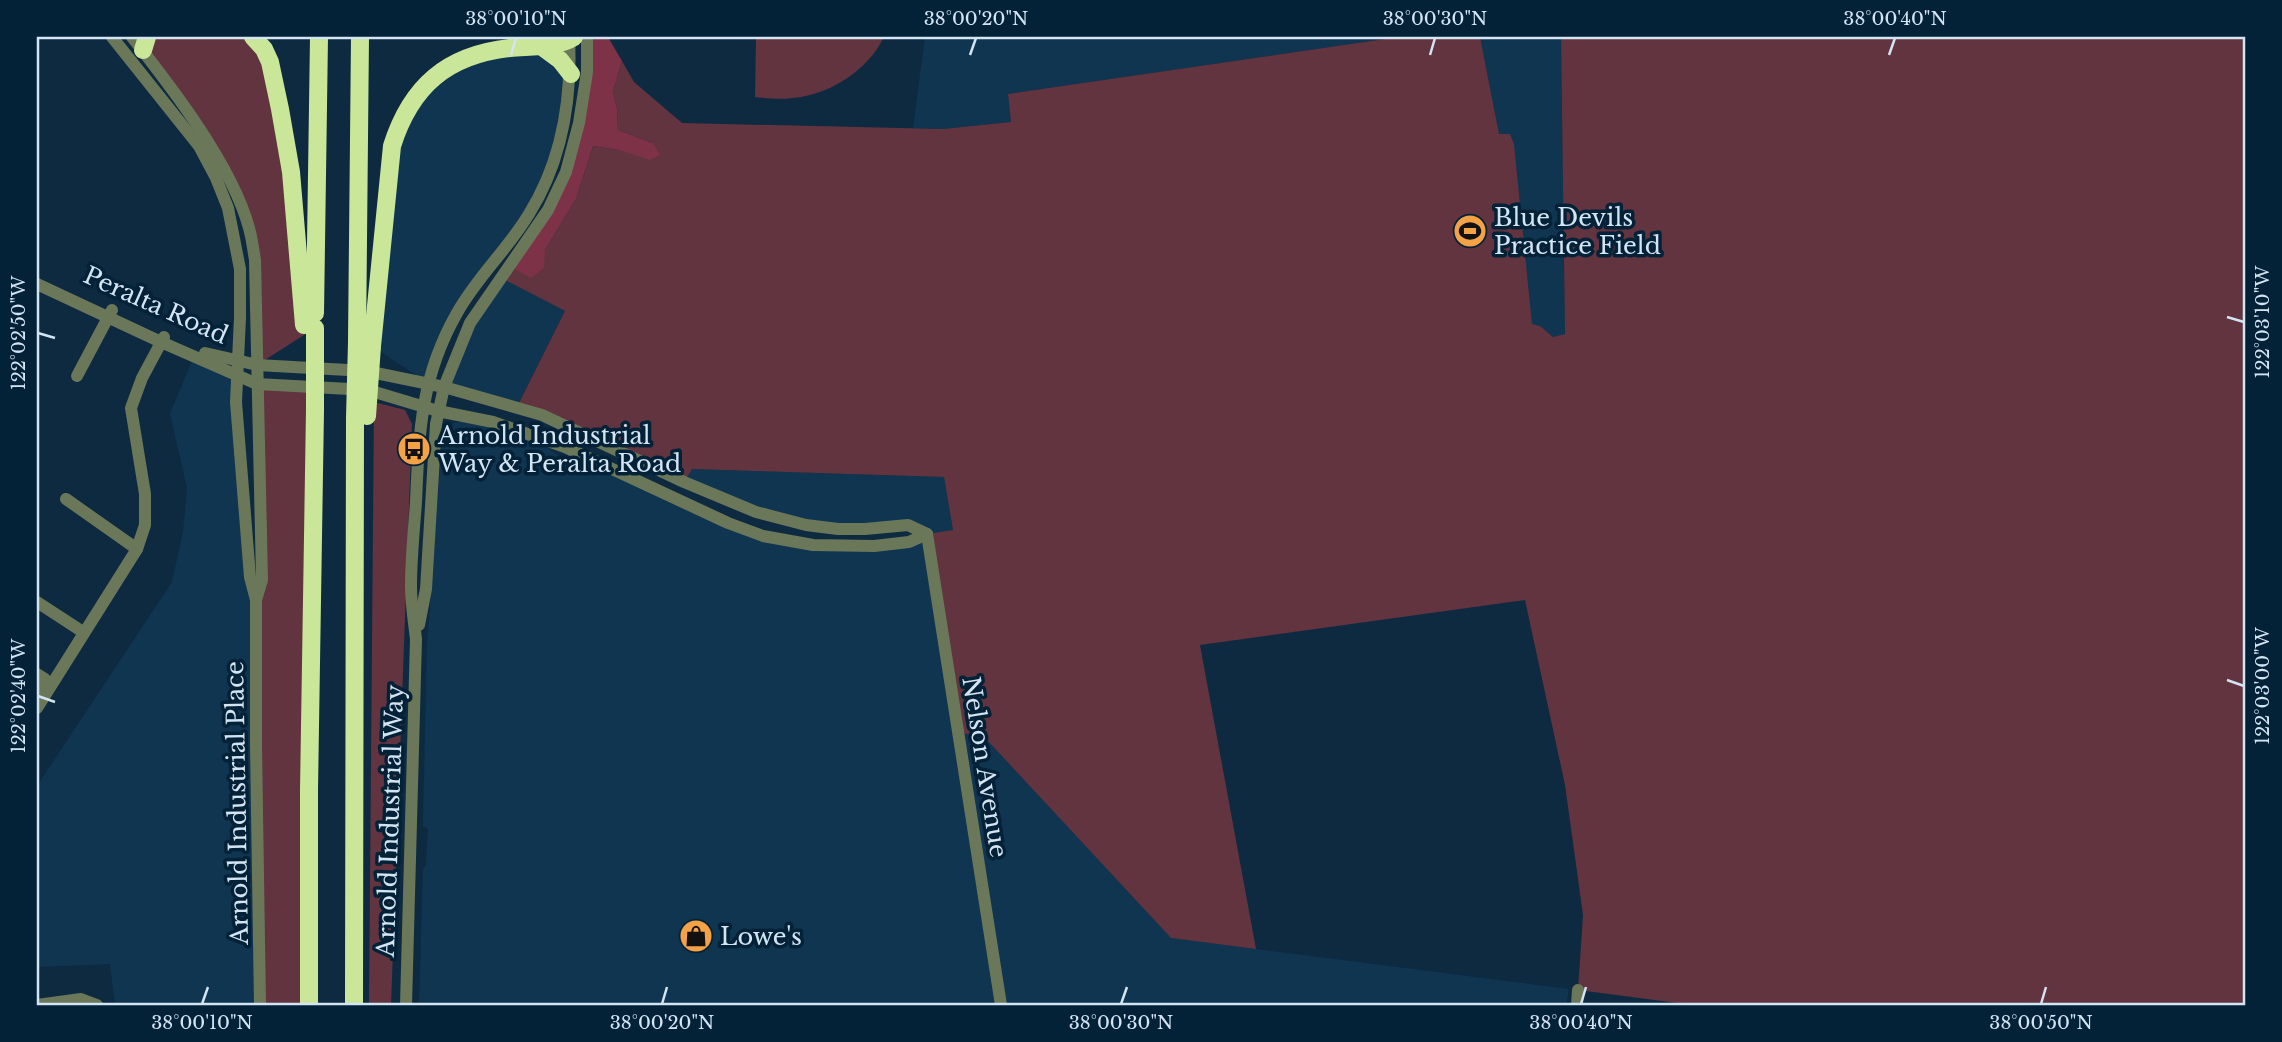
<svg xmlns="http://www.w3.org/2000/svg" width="2282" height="1042" viewBox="0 0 2282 1042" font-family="'Libre Baskerville',serif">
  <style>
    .built { fill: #103551 }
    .green { fill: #61343f }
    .forest { fill: #7d3247 }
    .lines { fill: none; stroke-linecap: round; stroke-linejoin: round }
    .minor { stroke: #6b7759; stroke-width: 12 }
    .highway { stroke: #c9e699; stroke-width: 18 }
    .highway-bridge { stroke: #c9e699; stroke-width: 18 }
    .ticks { fill: none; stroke: #d3e4f3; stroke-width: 2.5 }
    .labels { text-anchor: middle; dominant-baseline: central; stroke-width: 7; stroke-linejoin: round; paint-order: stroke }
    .poi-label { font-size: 24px; fill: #d3e4f3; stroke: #032137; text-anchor: start }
    .street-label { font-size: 24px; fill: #d3e4f3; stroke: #032137 }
    .neatline { fill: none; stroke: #d3e4f3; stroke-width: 2.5 }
    .ticks-label { font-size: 18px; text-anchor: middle; fill: #d3e4f3 }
  </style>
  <rect width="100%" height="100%" fill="#0d2a41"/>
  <!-- built -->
  <g class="built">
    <polygon points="925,37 1399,37 1008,94 1011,122 943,129 913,128"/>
    <polygon points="1480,37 1561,37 1565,334 1553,337 1540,326 1532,325 1514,144 1499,135"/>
    <polygon points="541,46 571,74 549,173 480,280 428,383 372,346 400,121 459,61"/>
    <polygon points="501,278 565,311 516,409 444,387 452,363"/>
    <polygon points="194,356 237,375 250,577 260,1005 115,1005 110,964 37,967 37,786 172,582 183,532 187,488 170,414"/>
    <polygon points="461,422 506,431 544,445 557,455 589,469 610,467 728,523 832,546 926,535 908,525 806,525 684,482 691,469 944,477 953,530 928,534 986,739 1171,938 1569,989 1566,1005 419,1005 423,869 426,865 428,829 423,826 423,820 427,646 442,439 454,423"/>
  </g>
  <!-- green -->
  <g class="green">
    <polygon points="147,37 253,37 264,49 315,328 257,365 255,260 235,190 143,50"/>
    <path d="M756,37H884C868,70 830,95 793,98C780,100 767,98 755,97Z"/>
    <polygon points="1399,37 1480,37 1499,134 1510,134 1514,144 1532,324 1540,326 1553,337 1565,334 1561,37 2245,37 2245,1005 1693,1005 1578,990 1583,915 1565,785 1525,600 1200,645 1256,949 1171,938 986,739 959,732 927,534 953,530 944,477 692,469 684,482 516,409 565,311 501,278 545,250 576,199 593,146 619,150 653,143 618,130 617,108 613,92 622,61 634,82 682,123 943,129 1011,122 1008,94"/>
    <polygon points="257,384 311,387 310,1005 260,1005"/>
    <polygon points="374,402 405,410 412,424 391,1005 369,1005"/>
  </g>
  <!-- forest -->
  <polygon class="forest" points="587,37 608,37 622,61 613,92 617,108 618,130 653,143 660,155 650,160 619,150 593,146 576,199 545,250 544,268 531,278 509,266 566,172"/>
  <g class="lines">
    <!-- minor -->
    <g class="minor">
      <polyline points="112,37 199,146 216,178 228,208 240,269 240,318 236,402 250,577 256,600 256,745 260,1005"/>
      <path d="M132,37C172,88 232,165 249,228C252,238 253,249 255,260L262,580L256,600"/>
      <polyline points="37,284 161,342 257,384 368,390 438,411 493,422 565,447 728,523 763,536 813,545 874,546 909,542 927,534"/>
      <polyline points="205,353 257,365 366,371 444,387 542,415 684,482 756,512 806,525 838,529 865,529 908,525 927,534"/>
      <polyline points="77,376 112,310"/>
      <polyline points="66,499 137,549"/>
      <polyline points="927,534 1001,1005"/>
      <polyline points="37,602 83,632"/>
      <polyline points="419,625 426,589 436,424 444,387 470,323 548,210 566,172 579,123 587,72 587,37"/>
      <polyline points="37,674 45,679 45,693"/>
      <polyline points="37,708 137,549 145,525 145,494 131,408 142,378 164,337"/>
      <polyline points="37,1005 81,999 97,1005"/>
      <path d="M406,1005L416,639C414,622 411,604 411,586C411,558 414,530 416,502C419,431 421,376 457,313C477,277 508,249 529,214C562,161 572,98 569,37"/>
      <polyline points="1577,1005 1578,990"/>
    </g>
    <!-- highway -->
    <g class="highway">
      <polyline points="253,37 264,49 270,62 280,109 291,172 304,325"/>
      <polyline points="541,46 560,60 571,74"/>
      <polyline points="143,50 147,37"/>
      <polyline points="315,313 319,37"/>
      <polyline points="357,342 360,37"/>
      <path d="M372,346L392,146C411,86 447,55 510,48C530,46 556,48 574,37"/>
      <polyline points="309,1005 309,790 315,410"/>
      <polyline points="354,1005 355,418"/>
    </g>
    <!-- highway-bridge -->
    <g class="highway-bridge">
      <polyline points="315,410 315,328"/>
      <polyline points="367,416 372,346"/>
      <polyline points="355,418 357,342"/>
    </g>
  </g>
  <!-- ticks -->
  <path class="ticks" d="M511,55L516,38M970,55L976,38M1430,55L1435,38M1889,55L1895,38M2227,317L2244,322M38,333L55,338M2227,680L2244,686M38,696L55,702M202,1004L208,987M662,1004L667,987M1121,1004L1127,987M1581,1004L1586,987M2041,1004L2046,987"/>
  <!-- icons -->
  <defs>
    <symbol id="stadium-disc" viewBox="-11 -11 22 22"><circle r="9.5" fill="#f5a246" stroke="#032137"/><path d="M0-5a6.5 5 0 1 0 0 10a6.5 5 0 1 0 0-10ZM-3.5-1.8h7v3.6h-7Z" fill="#111"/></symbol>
    <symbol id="bus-disc" viewBox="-11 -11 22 22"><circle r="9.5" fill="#f5a246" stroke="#032137"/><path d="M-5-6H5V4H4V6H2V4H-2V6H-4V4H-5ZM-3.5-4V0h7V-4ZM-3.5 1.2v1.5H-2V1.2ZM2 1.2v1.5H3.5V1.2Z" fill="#111"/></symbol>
    <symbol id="shop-disc" viewBox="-11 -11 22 22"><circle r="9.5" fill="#f5a246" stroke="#032137"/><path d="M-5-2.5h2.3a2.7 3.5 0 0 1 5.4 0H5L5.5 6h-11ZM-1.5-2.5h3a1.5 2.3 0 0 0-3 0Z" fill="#111"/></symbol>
  </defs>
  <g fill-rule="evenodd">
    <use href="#stadium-disc" x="1451" y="212" width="38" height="38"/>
    <use href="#bus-disc" x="395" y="430" width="38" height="38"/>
    <use href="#shop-disc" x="677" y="917" width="38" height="38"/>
  </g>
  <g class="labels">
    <!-- poi labels -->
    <g class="poi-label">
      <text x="1494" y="217">Blue Devils<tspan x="1494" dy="28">Practice Field</tspan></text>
      <text x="438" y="435">Arnold Industrial<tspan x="438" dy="28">Way &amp; Peralta Road</tspan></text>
      <text x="720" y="936">Lowe's</text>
    </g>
    <!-- street labels -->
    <g class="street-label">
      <text transform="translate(156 305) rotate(24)">Peralta Road</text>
      <text transform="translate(985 767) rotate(81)">Nelson Avenue</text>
      <text transform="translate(237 803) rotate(-91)">Arnold Industrial Place</text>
      <text transform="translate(390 821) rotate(-88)">Arnold Industrial Way</text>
    </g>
  </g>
  <!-- border -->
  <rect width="2282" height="1042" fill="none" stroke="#032137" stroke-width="77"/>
  <rect x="38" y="38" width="2206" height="966" class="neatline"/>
  <g class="ticks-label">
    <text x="516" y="25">38°00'10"N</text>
    <text x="976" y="25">38°00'20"N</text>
    <text x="1435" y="25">38°00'30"N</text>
    <text x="1895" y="25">38°00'40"N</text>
    <text transform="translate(2263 322) rotate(-90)" y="6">122°03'10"W</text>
    <text transform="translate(19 333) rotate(-90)" y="6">122°02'50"W</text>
    <text transform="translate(2263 686) rotate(-90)" y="6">122°03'00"W</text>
    <text transform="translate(19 696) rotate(-90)" y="6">122°02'40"W</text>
    <text x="202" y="1029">38°00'10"N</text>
    <text x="662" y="1029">38°00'20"N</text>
    <text x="1121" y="1029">38°00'30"N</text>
    <text x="1581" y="1029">38°00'40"N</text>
    <text x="2041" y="1029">38°00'50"N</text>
  </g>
</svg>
